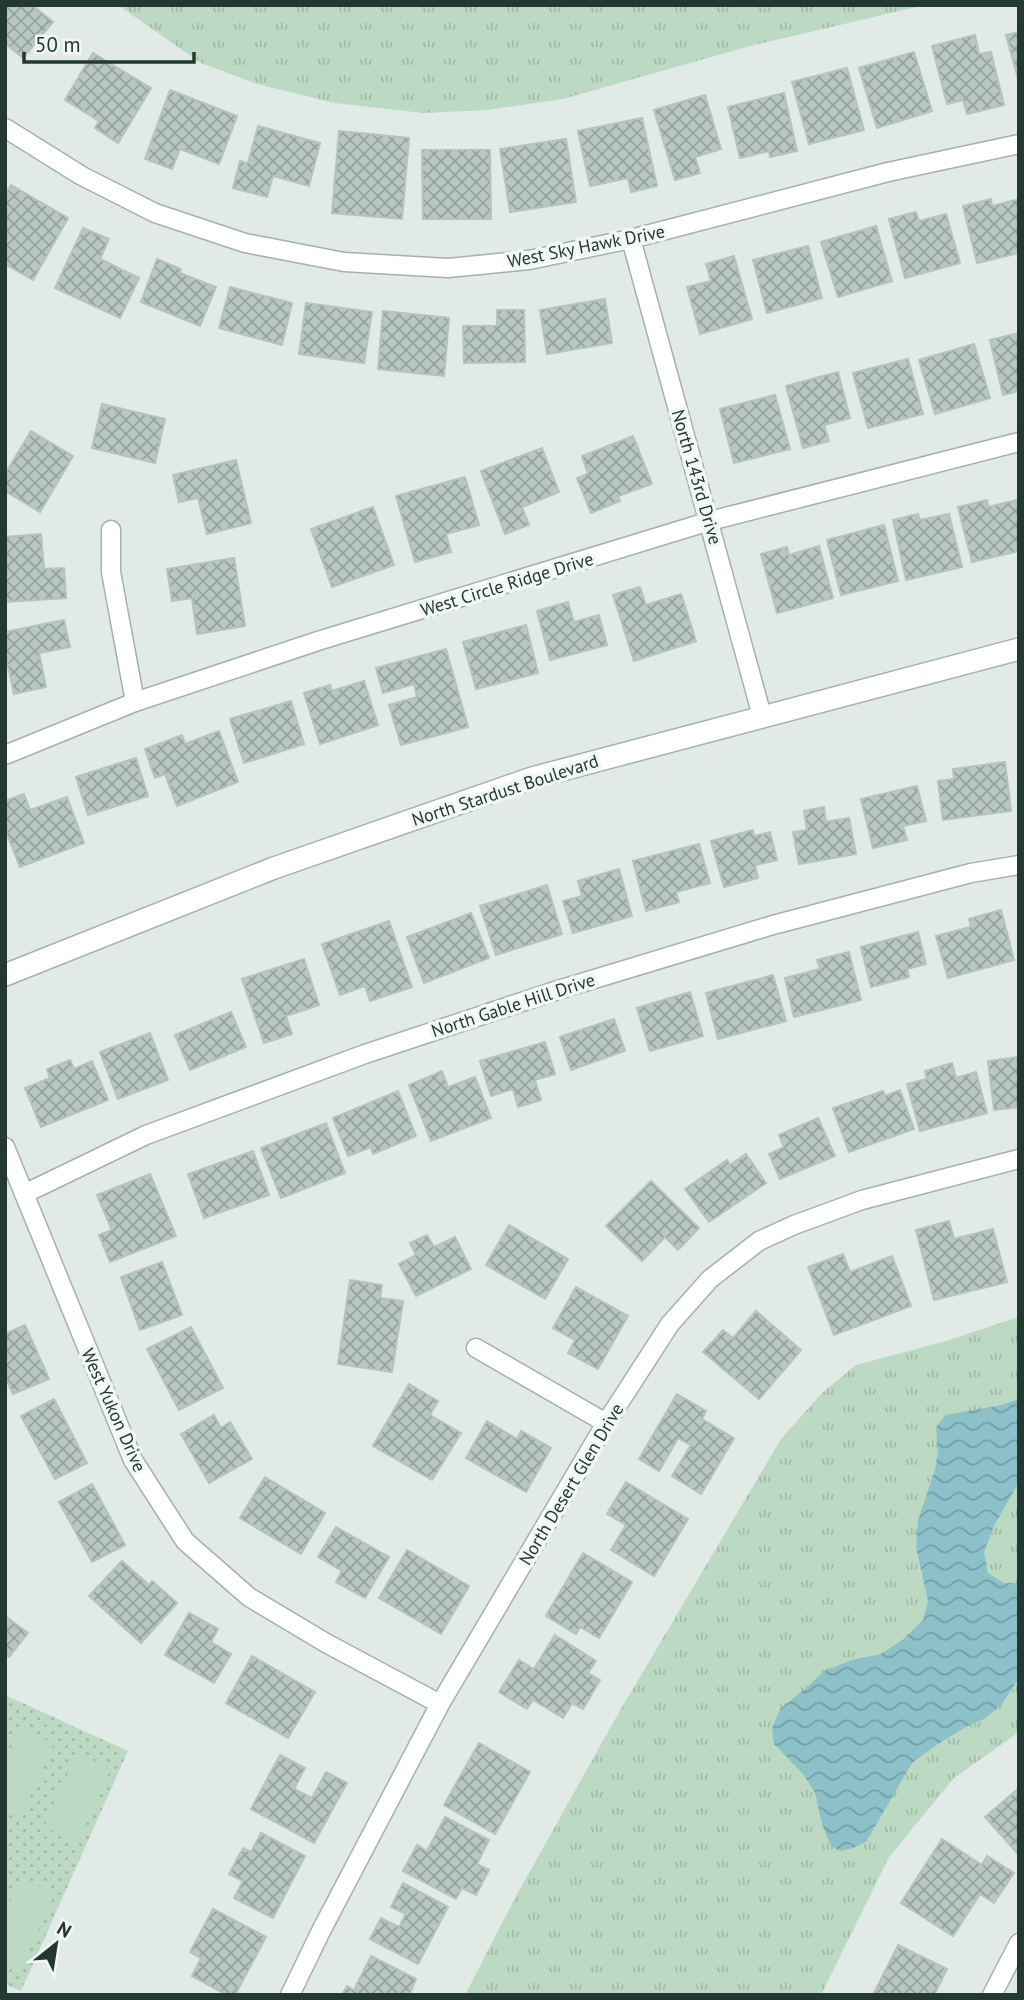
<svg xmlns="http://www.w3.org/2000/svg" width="1024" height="2000" viewBox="0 0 1024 2000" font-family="'PT Sans',sans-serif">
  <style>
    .grass { fill: url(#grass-tufts) }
    .park { fill: url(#park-dots) }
    .pitch { fill: #bbd9c3 }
    .water { fill: url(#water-waves) }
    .building { fill: url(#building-cross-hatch); stroke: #b4c3bc; stroke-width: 2 }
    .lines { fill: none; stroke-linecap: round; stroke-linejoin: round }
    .minor-casing { stroke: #a4b1ac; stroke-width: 21 }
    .tertiary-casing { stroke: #a4b1ac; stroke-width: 24 }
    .minor { stroke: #fff; stroke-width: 18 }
    .tertiary { stroke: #fff; stroke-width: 21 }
    .labels { text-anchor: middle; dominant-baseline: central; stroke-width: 7; stroke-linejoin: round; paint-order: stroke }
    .street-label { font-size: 18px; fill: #233832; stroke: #f1f7f4 }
  </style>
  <defs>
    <pattern id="grass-tufts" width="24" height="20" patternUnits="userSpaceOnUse" patternTransform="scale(1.75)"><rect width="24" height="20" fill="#bbd9c3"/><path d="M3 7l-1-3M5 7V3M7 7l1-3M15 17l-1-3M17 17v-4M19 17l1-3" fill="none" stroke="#a0bba8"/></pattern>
    <pattern id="park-dots" width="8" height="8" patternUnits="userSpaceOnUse" patternTransform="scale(1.75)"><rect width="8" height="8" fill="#bbd9c3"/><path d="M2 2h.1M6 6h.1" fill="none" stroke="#a0bba8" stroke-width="1.8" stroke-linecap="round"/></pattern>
    <pattern id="water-waves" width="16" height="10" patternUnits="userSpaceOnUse" patternTransform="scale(1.75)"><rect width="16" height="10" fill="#8dc1ca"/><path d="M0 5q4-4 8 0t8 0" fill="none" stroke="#739ea5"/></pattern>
    <pattern id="building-cross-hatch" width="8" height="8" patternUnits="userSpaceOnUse" patternTransform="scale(1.75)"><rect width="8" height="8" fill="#b9c7c1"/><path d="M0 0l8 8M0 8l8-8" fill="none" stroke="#96a39d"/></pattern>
  </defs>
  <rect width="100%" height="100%" fill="#e1eae6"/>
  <!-- grass -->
  <g class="grass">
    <polygon points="118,5 925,5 750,46 563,99 487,110 423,113 335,103 257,84 201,63"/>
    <polygon points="1019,1317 1019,1732 954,1778 889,1857 821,1995 465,1995 515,1898 618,1714 781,1439 822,1393 856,1365 946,1341"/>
  </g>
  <!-- park -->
  <polygon class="park" points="5,1695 128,1751 21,1991 5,1984"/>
  <!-- pitch -->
  <g class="pitch">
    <polygon points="20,1728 54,1743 21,1817 5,1810 5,1761"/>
    <polygon points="77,1753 111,1768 78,1842 44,1827"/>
    <polygon points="21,1878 55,1893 22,1967 5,1959 5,1913"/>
  </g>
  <!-- water -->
  <polygon class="water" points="1019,1399 1019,1482 994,1526 984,1552 988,1573 1004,1583 1019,1583 1019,1678 1002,1704 986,1718 966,1727 938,1744 912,1763 866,1842 853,1848 840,1851 831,1846 822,1824 815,1793 803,1774 774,1744 772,1728 780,1709 805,1689 824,1671 852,1660 881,1654 905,1638 923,1620 928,1601 916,1547 918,1520 935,1470 938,1452 936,1427 946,1415 1002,1405"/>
  <!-- building -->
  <g class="building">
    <polygon points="5,5 32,5 53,22 23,58 5,43"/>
    <polygon points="1019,32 1019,82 1006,35"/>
    <polygon points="975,35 979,54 991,52 1004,105 967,114 963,100 947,104 932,46"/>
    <polygon points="914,52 932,111 877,128 859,68"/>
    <polygon points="93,53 151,88 118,143 95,128 99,121 65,100"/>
    <polygon points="847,68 864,130 809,144 792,82"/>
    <polygon points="170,90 237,116 219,164 180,149 172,169 145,159"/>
    <polygon points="784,93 797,151 770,157 769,151 740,158 728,107"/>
    <polygon points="705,95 721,149 695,157 700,173 675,180 654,110"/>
    <polygon points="642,118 657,186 631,192 628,178 590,186 578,131"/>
    <polygon points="258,126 320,143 309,186 273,176 267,197 233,188 240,161 248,163"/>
    <polygon points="339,131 409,138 402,219 332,213"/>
    <polygon points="566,139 576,202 510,212 500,149"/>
    <polygon points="422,150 490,150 491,219 423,219"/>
    <polygon points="11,185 68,218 33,280 5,264 5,195"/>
    <polygon points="991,199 992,206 1019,199 1019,253 977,263 963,206"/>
    <polygon points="916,212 919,221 946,214 960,263 905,278 889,219"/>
    <polygon points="876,226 892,281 838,297 821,242"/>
    <polygon points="83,228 109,239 100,259 139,278 120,318 55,288"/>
    <polygon points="808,246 822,298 767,313 753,260"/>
    <polygon points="734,256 752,319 700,334 687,287 711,281 706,264"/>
    <polygon points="157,259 181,269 180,273 216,287 200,326 141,302"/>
    <polygon points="230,287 292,303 282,345 219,328"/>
    <polygon points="605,299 612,343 547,354 540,310"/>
    <polygon points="306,303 372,312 364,363 299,354"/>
    <polygon points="497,310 524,310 525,362 464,363 463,326 497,326"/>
    <polygon points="383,311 449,318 444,376 378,369"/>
    <polygon points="1019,333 1019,391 1003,395 990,340"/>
    <polygon points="974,344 990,398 935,414 919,360"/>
    <polygon points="908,359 923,414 868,428 853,373"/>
    <polygon points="838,372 850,418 824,425 829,441 803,448 786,386"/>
    <polygon points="775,395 790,449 734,463 720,409"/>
    <polygon points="102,404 165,419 155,463 92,448"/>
    <polygon points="31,431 73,456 40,512 5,491 5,474"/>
    <polygon points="633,436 652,484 618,496 620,501 591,513 577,478 588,474 582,456"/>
    <polygon points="542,448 559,492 522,507 529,525 505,534 481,471"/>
    <polygon points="236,460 251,523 207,534 198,498 179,502 173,475"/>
    <polygon points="465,477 479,525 446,534 451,552 415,562 396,496"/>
    <polygon points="987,500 988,507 1017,500 1019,508 1019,551 972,562 958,507"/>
    <polygon points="373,507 394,565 332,587 311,529"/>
    <polygon points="918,514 920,520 949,514 962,567 906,580 893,520"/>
    <polygon points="884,525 898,581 841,595 827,540"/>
    <polygon points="41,534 44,569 64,568 66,598 5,602 5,537"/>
    <polygon points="819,546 833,598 777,613 761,554 787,547 789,555"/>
    <polygon points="234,558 245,626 197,634 192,598 172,601 167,569"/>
    <polygon points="640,587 646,605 681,594 696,641 634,661 613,595"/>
    <polygon points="568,602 574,622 599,615 607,645 550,660 537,611"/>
    <polygon points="64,620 70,647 39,653 46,687 14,694 5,652 5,632"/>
    <polygon points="526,625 538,673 476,689 463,642"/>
    <polygon points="446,649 468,727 401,745 389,705 417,697 414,684 383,693 376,668"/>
    <polygon points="364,681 378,725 320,744 304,693 330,685 332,691"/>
    <polygon points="291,701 304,744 244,763 230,719"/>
    <polygon points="219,731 238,782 177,806 165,774 155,778 145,749 182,735 185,744"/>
    <polygon points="136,758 148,796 88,815 76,777"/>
    <polygon points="1005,762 1011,811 943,820 938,781 954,779 953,769"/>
    <polygon points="917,786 926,821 903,826 907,840 873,848 861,799"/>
    <polygon points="24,794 30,810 67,797 84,843 20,867 5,829 5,801"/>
    <polygon points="824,807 826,822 849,818 856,854 799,864 793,832 807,830 804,811"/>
    <polygon points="753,830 754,836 770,832 777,860 755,865 758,878 724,887 711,841"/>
    <polygon points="699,844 710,883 676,892 679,902 646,911 633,861"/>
    <polygon points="619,869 632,916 573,933 563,901 582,896 578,881"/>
    <polygon points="547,885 562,934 496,955 480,906"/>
    <polygon points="1001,910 1014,960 948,978 936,936 971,927 969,919"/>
    <polygon points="471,913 489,958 424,983 407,937"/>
    <polygon points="389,921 412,987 370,1001 365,986 340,995 322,944"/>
    <polygon points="918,932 926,964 907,969 909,977 871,987 861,947"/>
    <polygon points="849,952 861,1000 794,1017 785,978 820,969 817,960"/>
    <polygon points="304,959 319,1005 286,1016 292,1034 264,1043 242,979"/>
    <polygon points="773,975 786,1021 718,1039 706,993"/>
    <polygon points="690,992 703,1036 650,1051 637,1008"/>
    <polygon points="231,1012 246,1047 190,1070 175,1035"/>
    <polygon points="614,1019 625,1051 571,1070 560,1037"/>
    <polygon points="150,1033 168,1080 118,1099 100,1052"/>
    <polygon points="545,1042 555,1074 535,1080 541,1100 518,1107 513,1089 491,1096 480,1061"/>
    <polygon points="1019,1057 1019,1107 994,1110 988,1061"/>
    <polygon points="70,1060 74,1069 92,1061 108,1100 41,1127 25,1088 50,1078 47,1069"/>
    <polygon points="952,1063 956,1078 976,1072 987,1113 920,1131 907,1084 927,1079 925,1071"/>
    <polygon points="442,1071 448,1087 475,1077 491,1118 431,1141 409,1085"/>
    <polygon points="900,1090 914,1129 849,1152 833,1108 883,1091 885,1096"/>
    <polygon points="398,1091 416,1136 373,1154 371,1147 348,1156 333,1118"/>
    <polygon points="818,1118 835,1156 780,1179 769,1154 784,1147 779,1135"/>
    <polygon points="326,1123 345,1173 281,1198 261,1148"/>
    <polygon points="253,1151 269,1195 204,1218 188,1174"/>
    <polygon points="746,1154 766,1183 709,1222 685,1189 727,1160 730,1165"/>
    <polygon points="150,1174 176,1236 110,1262 99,1235 112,1230 97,1195"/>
    <polygon points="651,1181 699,1228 678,1250 665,1237 642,1261 606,1226"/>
    <polygon points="949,1221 954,1239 993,1229 1007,1282 934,1300 916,1230"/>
    <polygon points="509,1225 568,1259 545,1299 486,1265"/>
    <polygon points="427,1235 434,1247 455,1237 471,1269 416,1296 399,1264 416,1255 410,1243"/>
    <polygon points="843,1254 850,1272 892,1256 911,1306 834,1335 808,1267"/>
    <polygon points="162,1262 182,1315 140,1330 121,1277"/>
    <polygon points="350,1280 382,1285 380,1298 403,1301 392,1372 338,1364"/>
    <polygon points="576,1287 628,1316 598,1369 568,1353 575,1340 553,1328"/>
    <polygon points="756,1311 801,1350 759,1399 703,1352 723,1330 733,1338"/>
    <polygon points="25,1325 49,1379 13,1394 5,1377 5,1334"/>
    <polygon points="191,1327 223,1388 179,1410 147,1349"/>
    <polygon points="409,1384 438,1401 430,1415 461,1433 432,1480 373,1446"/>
    <polygon points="677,1394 706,1411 702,1419 734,1438 701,1494 672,1476 691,1445 678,1438 659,1471 639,1459"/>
    <polygon points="54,1399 87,1463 55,1479 21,1416"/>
    <polygon points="214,1415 221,1428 230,1422 252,1459 209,1483 181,1434"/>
    <polygon points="487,1421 517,1439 521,1431 551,1448 526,1492 466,1458"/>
    <polygon points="265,1477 325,1513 301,1554 240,1518"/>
    <polygon points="626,1482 688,1519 654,1576 611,1550 626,1525 607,1514"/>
    <polygon points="92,1484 125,1545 92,1562 59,1502"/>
    <polygon points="336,1527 389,1557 365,1598 336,1582 342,1571 318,1557"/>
    <polygon points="407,1550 469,1586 441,1634 379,1598"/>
    <polygon points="583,1553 632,1582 599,1638 580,1627 576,1634 546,1616"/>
    <polygon points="122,1561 149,1585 152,1581 177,1603 141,1643 89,1596"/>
    <polygon points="189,1613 218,1629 211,1642 231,1654 214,1683 165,1655"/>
    <polygon points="5,1616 28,1633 9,1657 5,1655"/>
    <polygon points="555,1635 596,1661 588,1673 600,1680 583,1709 572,1703 563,1718 533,1700 527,1709 499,1692 519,1660 534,1669"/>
    <polygon points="252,1656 315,1692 288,1738 226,1703"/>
    <polygon points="479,1743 530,1772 495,1834 444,1805"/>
    <polygon points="280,1755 305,1768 294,1789 312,1798 326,1772 347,1783 314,1843 251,1809"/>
    <polygon points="1019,1788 1019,1855 985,1817"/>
    <polygon points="445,1817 489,1840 477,1864 489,1870 476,1895 462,1888 456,1899 403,1871 417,1845 427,1851"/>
    <polygon points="261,1833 305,1856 273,1918 234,1898 243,1881 229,1874 243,1848 251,1852"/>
    <polygon points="942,1839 982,1865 987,1856 1014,1873 994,1903 980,1894 953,1936 901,1903"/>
    <polygon points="403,1883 448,1907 418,1964 370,1939 381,1918 399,1927 406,1914 391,1907"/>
    <polygon points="213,1909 266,1937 235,1995 227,1995 192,1976 201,1958 190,1952"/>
    <polygon points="898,1945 947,1969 934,1995 873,1995"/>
    <polygon points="371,1956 416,1979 409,1995 342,1995 347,1986 354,1990"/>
  </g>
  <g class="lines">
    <defs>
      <g id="minor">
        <polyline points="5,128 82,176 155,213 245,243 344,262 448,268 529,260 631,239 888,172 1019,144"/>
        <polyline points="631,239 762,716"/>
        <polyline points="111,530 111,572 135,702"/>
        <polyline points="5,755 135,702 321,640 710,521 1019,442"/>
        <polyline points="5,1147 133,1460 185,1541 249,1597 326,1643 440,1704"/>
        <polyline points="24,1194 146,1135 365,1054 558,990 773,925 971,873 1019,865"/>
        <polyline points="476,1348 606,1423"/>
        <polyline points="290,1995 321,1931 440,1704 606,1423 670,1324 710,1279 759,1241 794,1225 862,1200 1019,1159"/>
        <polyline points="992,1995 1019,1943"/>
      </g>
      <polyline id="tertiary" points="5,975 274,868 532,778 1019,649"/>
    </defs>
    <!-- minor casing -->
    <use href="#minor" class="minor-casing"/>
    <!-- tertiary casing -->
    <use href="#tertiary" class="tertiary-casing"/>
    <!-- minor -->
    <use href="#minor" class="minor"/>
    <!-- tertiary -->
    <use href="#tertiary" class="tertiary"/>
  </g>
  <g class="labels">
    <!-- street labels -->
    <g class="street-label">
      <text transform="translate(586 246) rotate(-11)">West Sky Hawk Drive</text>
      <text transform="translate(697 477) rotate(74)">North 143rd Drive</text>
      <text transform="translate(507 584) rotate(-17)">West Circle Ridge Drive</text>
      <text transform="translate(505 790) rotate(-18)">North Stardust Boulevard</text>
      <text transform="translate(513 1005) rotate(-18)">North Gable Hill Drive</text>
      <text transform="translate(114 1410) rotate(66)">West Yukon Drive</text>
      <text transform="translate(571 1484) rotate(-59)">North Desert Glen Drive</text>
    </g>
  </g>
  <!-- border -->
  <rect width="1024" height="2000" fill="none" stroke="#233832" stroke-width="14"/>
  <!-- north arrow -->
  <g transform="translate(56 1944) rotate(30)" stroke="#f1f7f4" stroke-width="5" paint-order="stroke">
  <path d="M0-5L12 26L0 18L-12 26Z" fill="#233832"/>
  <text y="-10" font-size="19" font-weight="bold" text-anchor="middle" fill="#233832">N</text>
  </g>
  <!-- scale -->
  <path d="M24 52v10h170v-10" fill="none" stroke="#233832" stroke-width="3.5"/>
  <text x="35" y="52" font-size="21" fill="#233832" stroke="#f1f7f4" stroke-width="5" paint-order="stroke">50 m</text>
</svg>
